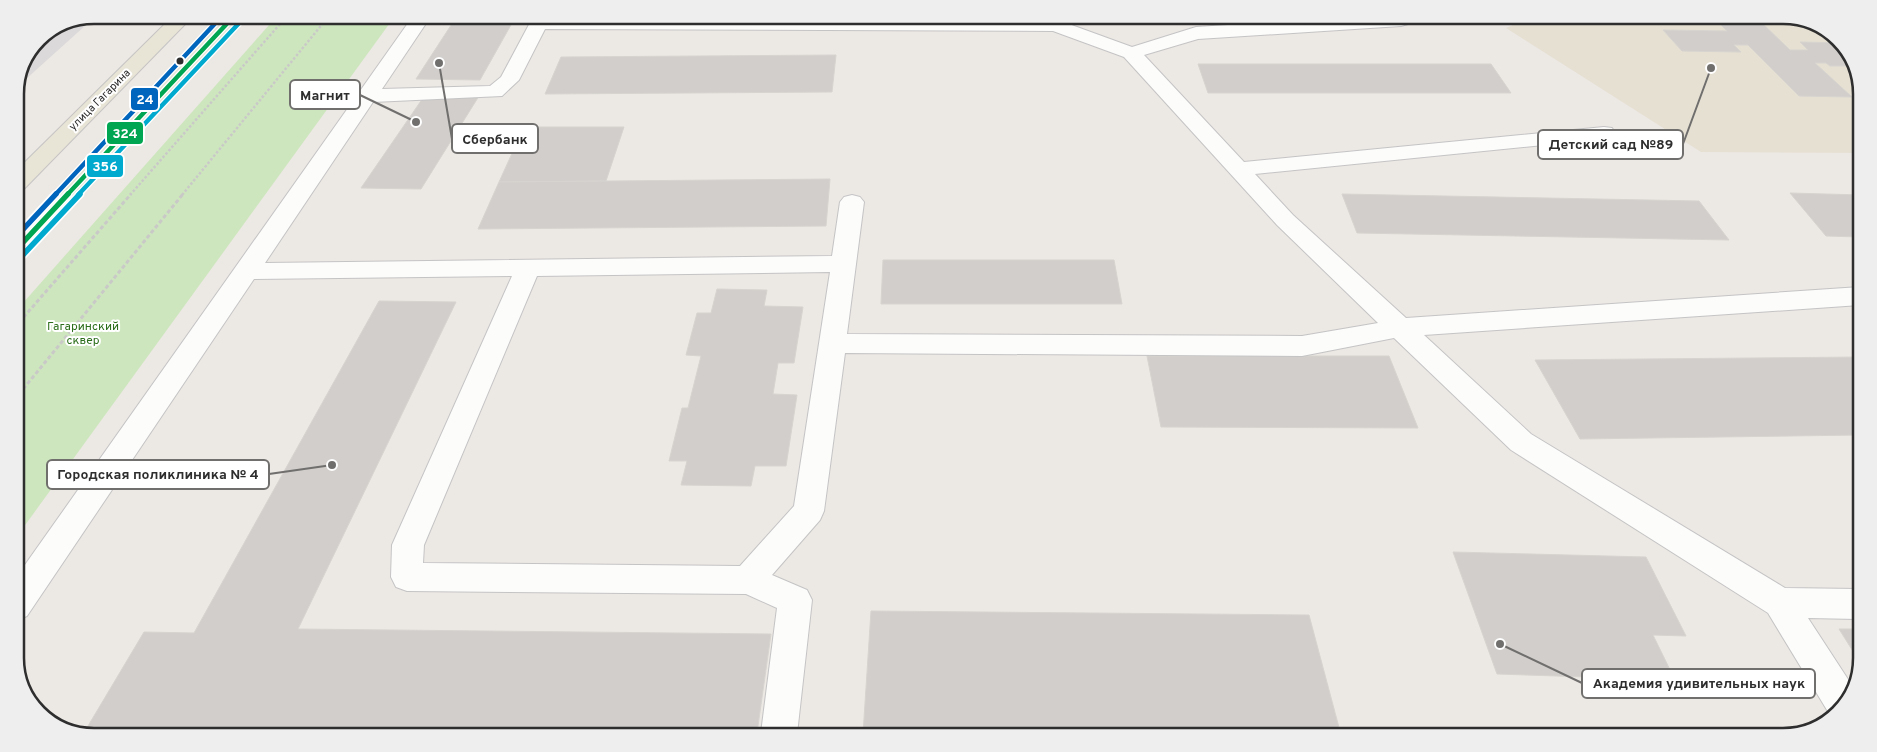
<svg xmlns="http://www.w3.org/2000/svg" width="1877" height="752" viewBox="0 0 1877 752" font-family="Overpass,sans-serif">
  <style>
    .industrial { fill: #dcd9db }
    .education { fill: #e6e0d3 }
    .green { fill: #cee6be }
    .building { fill: #d1cecb; stroke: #d7d4d0 }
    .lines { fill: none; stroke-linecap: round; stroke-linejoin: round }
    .minor-casing { stroke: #c5c4c5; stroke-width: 2 }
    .major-casing { stroke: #c6c5c4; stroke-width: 2 }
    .path-far1 { stroke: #c9c9c8; stroke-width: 2.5; stroke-dasharray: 2.5 2; stroke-linecap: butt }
    .path { stroke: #c9c9c8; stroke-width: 3; stroke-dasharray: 4 2.5; stroke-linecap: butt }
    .minor { fill: #fcfcfb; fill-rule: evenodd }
    .major { fill: #e8e4d6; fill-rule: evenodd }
    .bus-1-far1-casing { stroke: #fff; stroke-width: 7 }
    .bus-1-casing { stroke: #fff; stroke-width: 9 }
    .bus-2-far1-casing { stroke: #fff; stroke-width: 7 }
    .bus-2-casing { stroke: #fff; stroke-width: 9 }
    .bus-3-far1-casing { stroke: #fff; stroke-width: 7 }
    .bus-3-casing { stroke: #fff; stroke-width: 9 }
    .bus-1-far1 { stroke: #00a651; stroke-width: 4.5 }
    .bus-1 { stroke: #00a651; stroke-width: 5.5 }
    .bus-2-far1 { stroke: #00a9ce; stroke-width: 4.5 }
    .bus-2 { stroke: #00a9ce; stroke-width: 5.5 }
    .bus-3-far1 { stroke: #0065bd; stroke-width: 4.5 }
    .bus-3 { stroke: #0065bd; stroke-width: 5.5 }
    .bus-dot { fill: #2e2e2e; stroke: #fff; stroke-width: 2 }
    .labels { text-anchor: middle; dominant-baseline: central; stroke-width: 4; stroke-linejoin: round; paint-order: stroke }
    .far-street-label { font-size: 11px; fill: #2e2e2e; stroke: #fff }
    .park-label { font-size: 12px; fill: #2c6e1b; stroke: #fff }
    .rim { fill: none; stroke: #2e2e2e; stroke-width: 2.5 }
    .leader { fill: none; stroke: #706f6e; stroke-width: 2 }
    .callout-dot { fill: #706f6e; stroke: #fff; stroke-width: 2 }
    .callout { fill: #fff; stroke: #706f6e; stroke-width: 2 }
    .callout-label { font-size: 14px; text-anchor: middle; font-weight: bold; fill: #2e2e2e }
    .line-badge { stroke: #fff; stroke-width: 2 }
    .badge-label { font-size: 14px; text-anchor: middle; font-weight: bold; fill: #fff }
  </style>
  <rect width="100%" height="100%" fill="#ece8e4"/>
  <!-- industrial -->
  <polygon class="industrial" points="94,15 97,15 16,88 38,38"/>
  <!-- education -->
  <polygon class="education" points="1526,20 1813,21 1846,46 1862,89 1861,153 1701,152 1506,28"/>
  <!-- green -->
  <polygon class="green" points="277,16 395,16 15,539 15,312"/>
  <!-- building -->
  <g class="building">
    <polygon points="457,16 516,16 480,80 416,79"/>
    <polygon points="1717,21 1760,21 1790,50 1808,50 1800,42 1841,43 1846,46 1853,66 1830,66 1826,63 1815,63 1852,97 1799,96 1748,45 1734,45 1741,52 1682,51 1663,30 1727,31"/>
    <polygon points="836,55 832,92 545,94 561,57"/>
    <polygon points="1198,64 1491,64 1511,93 1208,93"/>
    <polygon points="425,95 479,96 421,189 361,188"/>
    <polygon points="524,127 624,127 606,181 499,182"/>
    <polygon points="830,179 826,226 478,229 499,182"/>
    <polygon points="1790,193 1861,195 1860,237 1826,236"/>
    <polygon points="1342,194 1699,201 1729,240 1357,233"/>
    <polygon points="883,260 1114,260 1122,304 881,304"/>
    <polygon points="717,289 767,290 764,306 803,307 794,363 778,363 773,394 797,395 786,466 755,466 751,486 681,485 687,461 669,461 682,408 688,408 701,356 686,355 697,313 711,313"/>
    <polygon points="379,301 456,302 298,629 771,634 757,733 242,728 240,732 85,731 144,632 194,633"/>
    <polygon points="1147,356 1389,356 1418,428 1161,427"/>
    <polygon points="1859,357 1859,435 1580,439 1535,360"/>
    <polygon points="1453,552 1646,557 1686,636 1653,635 1675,680 1497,674"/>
    <polygon points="871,611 1309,615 1341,735 863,734"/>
    <polygon points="1839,629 1857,629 1856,656"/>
  </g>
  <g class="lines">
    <defs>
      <path id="minor" d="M413,16H431L382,89L490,86L501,77L533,17L1055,19L1132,47L1196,27L1324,19L1410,20L1408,24L1401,26L1198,39L1144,55L1244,162L1604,127L1612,128L1615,133L1612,138L1604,139L1255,174L1293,215L1406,318L1860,287V305L1424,335L1531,434L1785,588L1857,589V619L1808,618L1855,690L1833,716L1830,715L1768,613L1511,450L1394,338L1302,356L845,353L824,511L820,520L772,575L807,590L812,600L797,734L761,733L777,608L746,594L407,591L396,587L391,577L392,545L512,276L254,279L27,616L15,621V579ZM545,29L1053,31L1124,57L1277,225L1378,323L1302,336L847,334L864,202L860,197L852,195L844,197L840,202L832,256L265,263L373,102L502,96L519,80ZM830,272L794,506L740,566L423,563L424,545L537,276Z"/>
      <g id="major">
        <polygon points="174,15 194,15 23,190 15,192 15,172"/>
        <polygon points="224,15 244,16 24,257 15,259 15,236"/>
      </g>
    </defs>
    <!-- minor casing -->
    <use href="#minor" class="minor-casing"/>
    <!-- major casing -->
    <use href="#major" class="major-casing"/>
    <!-- path-far1 -->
    <g class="path-far1">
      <polyline points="130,195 287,16"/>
      <polyline points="182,195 329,16"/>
    </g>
    <!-- path -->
    <g class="path">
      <polyline points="15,327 131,194"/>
      <polyline points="15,399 183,194"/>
    </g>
    <!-- minor -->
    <use href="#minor" class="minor"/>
    <!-- major -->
    <use href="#major" class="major"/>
    <defs>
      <polyline id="bus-1-far1" points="67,195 235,15"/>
      <polyline id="bus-1" points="15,251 68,194"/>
      <polyline id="bus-2-far1" points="78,195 241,21"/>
      <polyline id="bus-2" points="21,257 80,194"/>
      <polyline id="bus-3-far1" points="55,195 223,15"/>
      <polyline id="bus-3" points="15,238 56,194"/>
    </defs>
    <!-- bus-1-far1 casing -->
    <use href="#bus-1-far1" class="bus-1-far1-casing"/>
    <!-- bus-1 casing -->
    <use href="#bus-1" class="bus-1-casing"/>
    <!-- bus-2-far1 casing -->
    <use href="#bus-2-far1" class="bus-2-far1-casing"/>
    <!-- bus-2 casing -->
    <use href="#bus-2" class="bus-2-casing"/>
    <!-- bus-3-far1 casing -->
    <use href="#bus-3-far1" class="bus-3-far1-casing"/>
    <!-- bus-3 casing -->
    <use href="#bus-3" class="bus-3-casing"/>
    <!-- bus-1-far1 -->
    <use href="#bus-1-far1" class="bus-1-far1"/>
    <!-- bus-1 -->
    <use href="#bus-1" class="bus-1"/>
    <!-- bus-2-far1 -->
    <use href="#bus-2-far1" class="bus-2-far1"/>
    <!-- bus-2 -->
    <use href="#bus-2" class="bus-2"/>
    <!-- bus-3-far1 -->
    <use href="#bus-3-far1" class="bus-3-far1"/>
    <!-- bus-3 -->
    <use href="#bus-3" class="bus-3"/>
  </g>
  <!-- markers -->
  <circle class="bus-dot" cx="180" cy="61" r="4.5"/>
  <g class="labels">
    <!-- far-street labels -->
    <g class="far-street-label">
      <text transform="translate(100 100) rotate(-45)">улица Гагарина</text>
    </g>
    <!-- park labels -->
    <g class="park-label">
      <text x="83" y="327">Гагаринский<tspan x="83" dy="14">сквер</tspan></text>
    </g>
  </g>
  <!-- crop -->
  <path d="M0 0H1877V752H0ZM94 24H1783A70 70 0 0 1 1853 94V658A70 70 0 0 1 1783 728H94A70 70 0 0 1 24 658V94A70 70 0 0 1 94 24Z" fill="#eee" fill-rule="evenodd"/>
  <path class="rim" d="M94 24H1783A70 70 0 0 1 1853 94V658A70 70 0 0 1 1783 728H94A70 70 0 0 1 24 658V94A70 70 0 0 1 94 24Z"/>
  <!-- callouts -->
  <path class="leader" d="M416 122L360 95M439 63L452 139M1711 68L1683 144M332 465L269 474M1500 644L1582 683"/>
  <g class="callout-dot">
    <circle cx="416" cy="122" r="5"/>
    <circle cx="439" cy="63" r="5"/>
    <circle cx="1711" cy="68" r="5"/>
    <circle cx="332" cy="465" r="5"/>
    <circle cx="1500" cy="644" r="5"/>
  </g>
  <g class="callout">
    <rect x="290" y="80" width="70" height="29" rx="5"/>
    <rect x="452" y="124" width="86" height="29" rx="5"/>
    <rect x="1538" y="130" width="145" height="29" rx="5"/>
    <rect x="47" y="460" width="222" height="29" rx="5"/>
    <rect x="1582" y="669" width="233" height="29" rx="5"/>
  </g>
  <g class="callout-label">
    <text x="325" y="100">Магнит</text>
    <text x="495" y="144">Сбербанк</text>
    <text x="1611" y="149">Детский сад №89</text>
    <text x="158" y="479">Городская поликлиника № 4</text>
    <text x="1699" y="688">Академия удивительных наук</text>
  </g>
  <g class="line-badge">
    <rect x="130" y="87" width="29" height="24" rx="5" fill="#0065bd"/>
    <rect x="106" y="121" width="38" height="24" rx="5" fill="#00a651"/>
    <rect x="86" y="154" width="38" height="24" rx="5" fill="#00a9ce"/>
  </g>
  <g class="badge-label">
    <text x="145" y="104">24</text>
    <text x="125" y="138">324</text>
    <text x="105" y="171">356</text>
  </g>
</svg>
